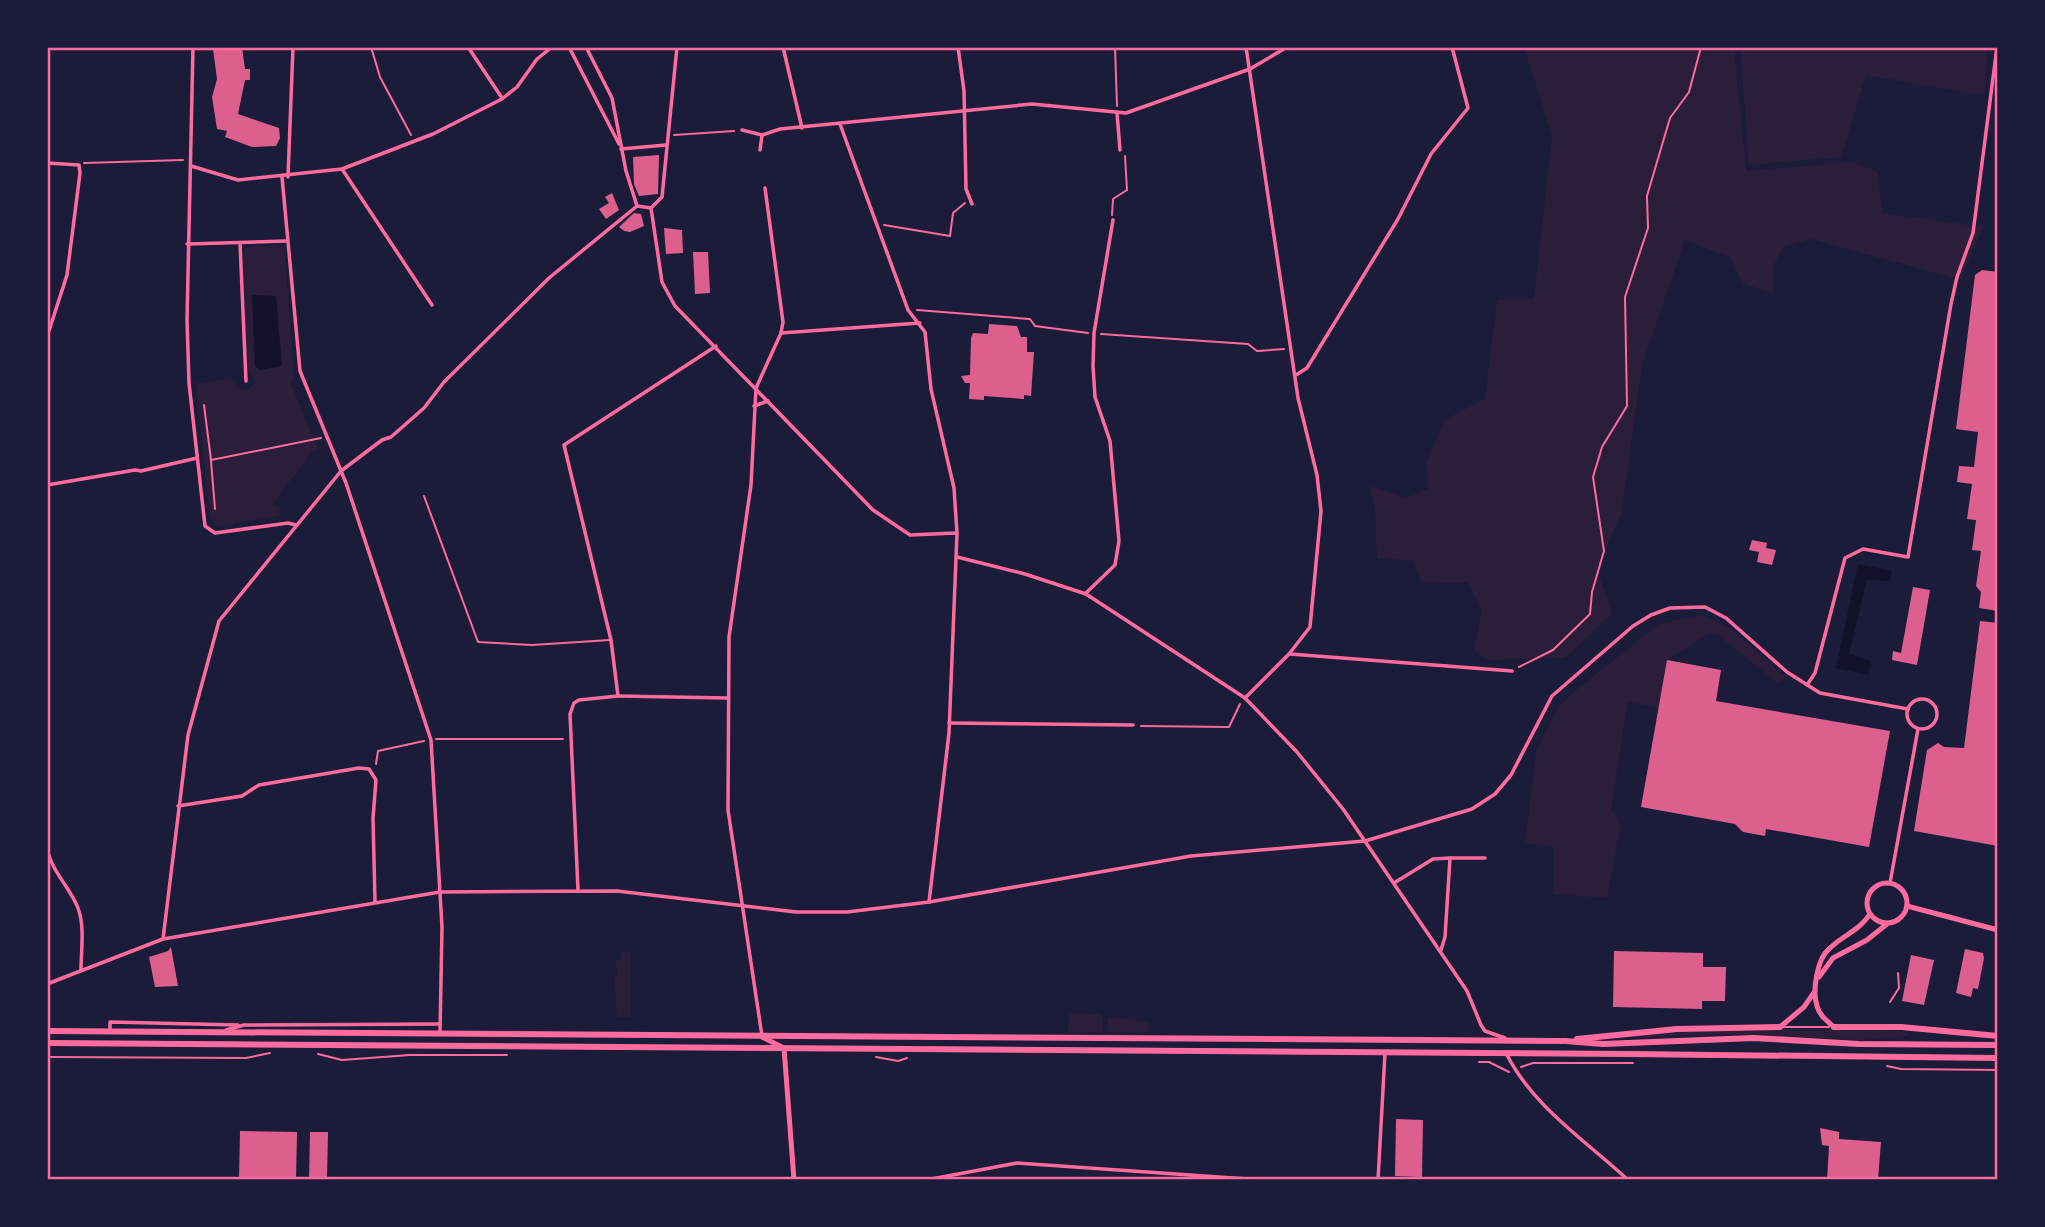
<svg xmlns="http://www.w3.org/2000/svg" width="2045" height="1227" viewBox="0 0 2045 1227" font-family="'Exo 2',sans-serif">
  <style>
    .green { fill: #2a1e3b }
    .water { fill: #12122b }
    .building { fill: #dd5f8e }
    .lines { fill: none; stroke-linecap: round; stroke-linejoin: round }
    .path { stroke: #ff6b9d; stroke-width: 2 }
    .service { stroke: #ff6b9d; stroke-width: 2 }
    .minor { stroke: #ff6b9d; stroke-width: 3.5 }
    .tertiary { stroke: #ff6b9d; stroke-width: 5 }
    .primary { stroke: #ff6b9d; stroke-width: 6 }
    .trunk { stroke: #ff6b9d; stroke-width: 6 }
    .neatline { fill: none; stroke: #ff6b9d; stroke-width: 2.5 }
  </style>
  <rect width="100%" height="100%" fill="#1b1b3a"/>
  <!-- green -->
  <g class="green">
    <polygon points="1524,47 1734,47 1746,171 1851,162 1877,171 1883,213 1983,227 1961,280 1811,239 1784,246 1773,266 1773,294 1742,283 1731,258 1685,240 1642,365 1622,511 1597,570 1612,613 1565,658 1490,660 1474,651 1482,610 1467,582 1421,583 1414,561 1377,558 1375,512 1370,486 1406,498 1428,489 1427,462 1444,420 1485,399 1497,300 1534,299 1552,136"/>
    <polygon points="1740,47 1988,47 1984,96 1866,75 1841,157 1749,165"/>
    <polygon points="250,246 280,246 285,251 294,377 291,384 318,450 312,452 272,505 280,508 279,516 219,526 210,517 196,383 232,379 243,390 248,390 255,383 247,368 243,257 244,250"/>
    <polygon points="1701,615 1729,627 1787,678 1777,683 1718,635 1708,634 1667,660 1659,708 1628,702 1611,809 1621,823 1607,898 1553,894 1553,846 1525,843 1536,750 1557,709 1570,695 1659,624"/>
    <polygon points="621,952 630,952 630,1017 617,1017 614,976 617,975 616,960 620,960"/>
    <polygon points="1069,1013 1102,1014 1103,1032 1068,1033"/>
    <polygon points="1108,1017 1149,1022 1148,1033 1108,1032"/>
    <polygon points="1735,1029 1894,1030 1908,1033 1908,1036 1860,1040 1721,1034 1635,1038 1635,1035"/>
  </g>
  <!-- water -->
  <g class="water">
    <polygon points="252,295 276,296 282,366 260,370 255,366"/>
    <polygon points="1858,564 1892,571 1890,581 1867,579 1849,654 1871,661 1868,675 1836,668"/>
  </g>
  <!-- building -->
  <g class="building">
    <polygon points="242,47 245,69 250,69 250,80 245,80 238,114 279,128 280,138 276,146 252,147 225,137 227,131 217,129 212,97 217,79 213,49"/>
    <polygon points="659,155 658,194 639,196 634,184 633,157"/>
    <polygon points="612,193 619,210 606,219 599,209 609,203 605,197"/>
    <polygon points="634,213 641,214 644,226 630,232 624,231 619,227"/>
    <polygon points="664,228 682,230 683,253 666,254"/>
    <polygon points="693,252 708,252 710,293 695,294"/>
    <polygon points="1982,270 1998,272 1998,611 1979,608 1981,592 1976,586 1981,551 1972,550 1976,520 1967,519 1972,484 1957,482 1959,466 1974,467 1978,432 1956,429 1975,275"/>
    <polygon points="989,324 1017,326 1021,337 1027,337 1027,352 1034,352 1031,396 1024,395 1024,399 984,396 984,400 969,399 970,383 965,383 961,376 970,375 971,338 973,333 988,334"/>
    <polygon points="1752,540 1767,543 1766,548 1776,550 1772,565 1757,562 1759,552 1749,550"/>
    <polygon points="1913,587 1930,590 1917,665 1892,660 1893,651 1901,653"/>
    <polygon points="1980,621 1998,623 1998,846 1914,831 1927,750 1938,743 1944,747 1964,748"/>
    <polygon points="1667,660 1721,670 1716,701 1890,731 1869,847 1766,829 1765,836 1743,832 1735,824 1641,807"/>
    <polygon points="171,947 178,986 155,987 149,957 168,951"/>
    <polygon points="1965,949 1983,953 1984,958 1978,989 1973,988 1971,997 1956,993"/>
    <polygon points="1614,951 1703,953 1703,967 1726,967 1725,1001 1702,1001 1702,1009 1613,1007"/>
    <polygon points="1911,955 1934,960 1924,1005 1902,1001"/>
    <polygon points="1396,1119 1423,1120 1422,1177 1395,1176"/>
    <polygon points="1820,1128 1839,1132 1839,1139 1881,1142 1878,1180 1827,1180 1829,1146 1822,1145"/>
    <polygon points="240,1131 297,1132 296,1180 239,1180"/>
    <polygon points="310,1132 328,1132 327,1180 309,1180"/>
  </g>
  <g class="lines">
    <!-- path -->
    <g class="path">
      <polyline points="371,47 380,77 411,135"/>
      <polyline points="1115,47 1117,106"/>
      <polyline points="674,135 734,131"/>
      <polyline points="84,163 183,160"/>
      <polyline points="1112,215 1113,199 1127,190 1125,156"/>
      <polyline points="884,225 950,236 953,213 965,203"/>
      <polyline points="917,310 1030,319 1035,326 1088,333"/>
      <polyline points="1101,334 1248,344 1257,351 1284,349"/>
      <polyline points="204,405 211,460 321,438"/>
      <polyline points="211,461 215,509"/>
      <polyline points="1519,667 1553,650 1590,614 1592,592 1604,551 1593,477 1602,447 1627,406 1625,297 1648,228 1647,196 1670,118 1689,92 1701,47"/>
      <polyline points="1141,726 1229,727 1240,704"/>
      <polyline points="436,739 563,739"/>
      <polyline points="376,764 378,751 424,741"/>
      <polyline points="318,1054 342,1060 410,1055 507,1055"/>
      <polyline points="47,1057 246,1058 270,1053"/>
      <polyline points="876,1057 898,1061 907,1058"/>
      <polyline points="1479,1062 1489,1062 1509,1072"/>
      <polyline points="1887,1066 1901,1069 1998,1070"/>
      <polyline points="1521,1067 1533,1063 1633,1063"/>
    </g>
    <!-- service -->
    <g class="service">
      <polyline points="424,496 478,642 532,645 610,640"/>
      <polyline points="1890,1002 1899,988 1898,973"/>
      <polyline points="1783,1027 1829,1027"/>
    </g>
    <!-- minor -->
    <g class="minor">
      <polyline points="193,47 187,320 189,383 205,526 215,533 288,523 296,525"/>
      <polyline points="468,47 502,98"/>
      <polyline points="569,47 619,144"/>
      <polyline points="586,47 612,98 626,171 637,206"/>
      <polyline points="783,47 802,128"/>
      <polyline points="958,47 964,91 966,189 972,204"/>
      <polyline points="1117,113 1120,150"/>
      <polyline points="840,124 908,310 925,332 931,389 954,488 957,533 949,733 929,902"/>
      <polyline points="742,130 762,135 780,129 1032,104 1126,113 1250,69 1287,47"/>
      <polyline points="621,149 666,145"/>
      <polyline points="760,150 762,135"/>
      <polyline points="47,163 79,165 80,173 67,275 47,337"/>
      <polyline points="191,166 238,180 342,169 433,134 502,99 517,87 537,59 552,47"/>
      <polyline points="342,169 432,305"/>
      <polyline points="282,177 300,371 346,483 431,740 442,927 440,1033"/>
      <polyline points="288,177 293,47"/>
      <polyline points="637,206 651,208"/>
      <polyline points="651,208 662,282 675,306 873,510 910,535 956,533"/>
      <polyline points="651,208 662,197 677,47"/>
      <polyline points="240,243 246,381"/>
      <polyline points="187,244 286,241"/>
      <polyline points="781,333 920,323"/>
      <polyline points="1296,375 1307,368 1398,219 1431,154 1468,108 1452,47"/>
      <polyline points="754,406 768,401"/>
      <polyline points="47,485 135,470 141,471 197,458"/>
      <polyline points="957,557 1025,574 1086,594 1245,698 1297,752 1343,809 1467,991 1481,1025 1485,1031 1505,1038"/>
      <polyline points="1086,593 1115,565 1119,541 1110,441 1095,397 1093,366 1094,333 1113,220"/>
      <polyline points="1290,654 1512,671"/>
      <polyline points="1807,685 1815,673 1845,558 1863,549 1908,557 1951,304 1957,277 1973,233 1997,47"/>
      <polyline points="618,696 727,698"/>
      <polyline points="1245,698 1289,654 1310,627 1321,511 1317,475 1298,398 1246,47"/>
      <circle cx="1922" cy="714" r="15"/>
      <polyline points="949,723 1133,725"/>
      <polyline points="178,806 242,796 259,785 359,768 369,769 376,780 373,818 375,902"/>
      <path d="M47,848C51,871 70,887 78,908C85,927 81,950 81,970"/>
      <polyline points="1450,858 1485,858"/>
      <polyline points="1394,883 1433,859 1450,858 1445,937 1441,950"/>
      <polyline points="1890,883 1918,729"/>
      <polyline points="578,890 570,714 574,703 579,700 618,696 611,640 564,445 716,346"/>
      <polyline points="163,939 188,735 219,621 341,471 382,440 391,437 424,408 444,382 549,278 637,206"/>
      <polyline points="47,984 163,939 440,892 617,891 796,912 847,912 929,902 1191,856 1365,841 1472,809 1495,794 1511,775 1552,696 1633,626 1651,615 1670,608 1705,607 1726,618 1787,672 1820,693 1908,709"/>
      <polyline points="110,1030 110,1022 238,1025"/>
      <polyline points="226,1030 244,1025 440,1024"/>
      <polyline points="762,1036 728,810 729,637 751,485 756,388 781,333 783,322 765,188"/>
      <path d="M1506,1053C1533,1107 1585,1140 1628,1180"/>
      <polyline points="926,1180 1017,1163 1262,1180"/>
      <polyline points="1378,1180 1385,1053"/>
    </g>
    <!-- tertiary -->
    <g class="tertiary">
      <circle cx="1887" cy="903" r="20"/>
      <polyline points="1907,906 1998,930"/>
      <polyline points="1819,977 1833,958 1867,940 1887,924"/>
      <polyline points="1780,1027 1804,1007 1815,991"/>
      <path d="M1834,1027C1827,1021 1819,1015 1817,1006C1812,991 1817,959 1829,949C1843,935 1859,931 1870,914"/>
      <polyline points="762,1037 784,1048 794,1180"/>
    </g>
    <!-- primary -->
    <g class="primary">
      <polyline points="47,1031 1565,1041 1603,1044 1754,1038 1859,1044 1998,1045"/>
      <polyline points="1577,1039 1677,1029 1780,1027"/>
      <polyline points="47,1043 1628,1054"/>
    </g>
    <!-- trunk -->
    <g class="trunk">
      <polyline points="1834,1027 1901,1027 1998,1036"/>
      <polyline points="1628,1054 1998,1058"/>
    </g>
  </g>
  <!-- border -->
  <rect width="2045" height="1227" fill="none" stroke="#1b1b3a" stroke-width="98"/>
  <rect x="49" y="49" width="1947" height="1129" class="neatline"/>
</svg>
